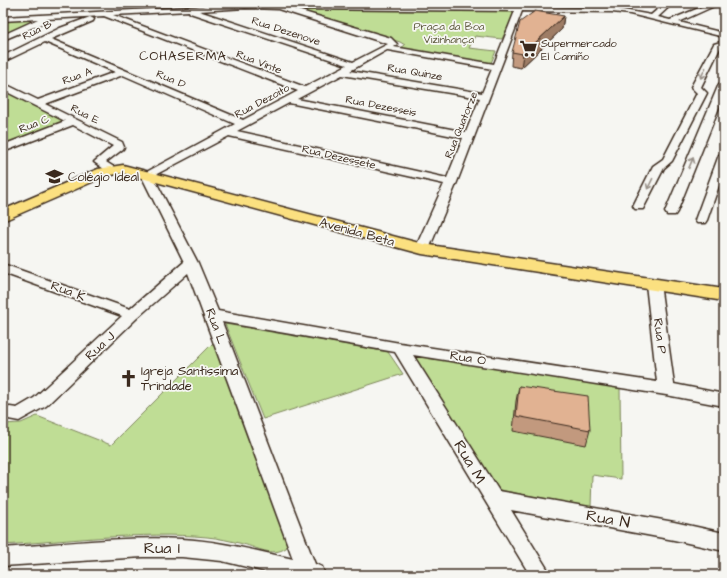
<svg xmlns="http://www.w3.org/2000/svg" width="727" height="578" viewBox="0 0 727 578" font-family="'Architects Daughter',sans-serif">
  <style>
    .green { fill: #bfdd95; stroke: #7d845a }
    .lines { fill: none; stroke-linecap: round; stroke-linejoin: round }
    .minor-casing { stroke: #3b2a1e; stroke-width: 3 }
    .major-casing { stroke: #3b2a1e; stroke-width: 3 }
    .minor { fill: #f6f6f2; fill-rule: evenodd }
    .major { fill: #fbe080; fill-rule: evenodd }
    .wall { fill: #c2997e; stroke: #3b2a1e }
    .shaded-wall { fill: #9e7d66; stroke: #3b2a1e }
    .building { fill: #e1b292; stroke: #3b2a1e }
    .oneway { stroke: #989088 }
    .labels { text-anchor: middle; dominant-baseline: central; stroke-width: 3.5; stroke-linejoin: round; paint-order: stroke }
    .far-park-label { font-size: 11px; fill: #5c573c; stroke: #f6f6f2 }
    .far-street-label { font-size: 11px; fill: #3b2a1e; stroke: #f6f6f2 }
    .far-poi-label { font-size: 11px; fill: #3b2a1e; stroke: #f6f6f2; text-anchor: start }
    .far-quarter-label { font-size: 13px; letter-spacing: 1px; fill: #3b2a1e; stroke: #f6f6f2 }
    .poi-label { font-size: 13px; fill: #3b2a1e; stroke: #f6f6f2; text-anchor: start }
    .street-label { font-size: 13px; fill: #3b2a1e; stroke: #f6f6f2 }
    .near-street-label { font-size: 16px; fill: #3b2a1e; stroke: #f6f6f2 }
  </style>
  <rect width="100%" height="100%" fill="#f6f6f2"/>
  <filter id="ink" filterUnits="userSpaceOnUse"><feTurbulence type="fractalNoise" baseFrequency=".025" numOctaves="2"/><feDisplacementMap in="SourceGraphic" scale="8" xChannelSelector="R" yChannelSelector="G"/><feConvolveMatrix kernelMatrix="1 2 1 2 8 2 1 2 1" color-interpolation-filters="sRGB"/></filter>
  <g filter="url(#ink)">
    <!-- green -->
    <g class="green">
      <polygon points="289,8 516,10 502,39 475,36 469,48 496,51 491,63 401,48 405,45 400,42"/>
      <polygon points="42,18 3,36 3,20"/>
      <polygon points="3,90 66,121 3,145"/>
      <polygon points="225,324 388,352 403,374 263,419"/>
      <path d="M216,340L289,542L286,548C272,557 258,548 243,544C231,541 218,538 207,537C140,531 70,541 3,545V424L21,423L37,416L111,445Z"/>
      <polygon points="413,355 620,388 621,479 592,475 591,507 499,490"/>
    </g>
    <g class="lines">
      <defs>
        <g id="minor">
          <path d="M518,3H526L524,7L612,8L651,15L665,3H673L658,17L670,20L711,3H721L679,22L724,33V37L630,14L612,12L522,11L457,182L429,249L422,253L415,249L444,184L229,136L153,176L198,263L218,311L400,343L657,382L646,284L648,281H658L660,284L674,384L724,394V406L666,395L413,355L499,491L674,522L724,533V551L674,540L511,510L551,575H530L395,352L222,322L315,564L322,567L325,575H279L222,561L182,557H143L3,566V548C62,544 124,536 182,539C220,541 256,551 293,559L188,273L137,318L46,406L19,421L3,418V406L17,408L34,398L122,316L3,273V264L130,309L184,262L141,175L235,124L123,75L45,104L122,142L124,147L123,149L106,162L117,169L115,171H107L94,162L113,146L73,125L3,152V145L65,121L3,90V83L38,100L115,72L45,42L3,62V56L60,28L90,17L94,19L93,21L51,39L243,120L298,91L104,16L46,19V22L3,40V35L38,19L3,21V17L245,4L517,7ZM245,8L278,9L388,44L353,62L199,11ZM294,9L515,11L494,64L394,47L397,44L391,38ZM189,11L190,13L347,65L305,87L113,15ZM387,50H388L492,69L482,93L350,71ZM342,75L480,98L466,132L297,99ZM289,103L463,138L447,178L237,131Z"/>
          <polygon points="724,41 724,45 721,46 701,87 707,93 672,161 664,168 643,209 635,209 633,206 653,166 663,159 697,93 691,87 714,44"/>
          <polygon points="724,81 724,95 677,212 675,215 667,215 665,212 719,84"/>
          <polygon points="724,152 724,171 707,220 705,223 697,223 695,220 719,155"/>
        </g>
        <polygon id="major" points="123,165 423,244 724,289 724,301 422,254 123,173 106,176 3,221 3,210 98,169"/>
      </defs>
      <!-- minor casing -->
      <use href="#minor" class="minor-casing"/>
      <!-- major casing -->
      <use href="#major" class="major-casing"/>
      <!-- minor -->
      <use href="#minor" class="minor"/>
      <!-- major -->
      <use href="#major" class="major"/>
    </g>
    <!-- wall -->
    <g class="wall">
      <polygon points="564,16 562,29 521,68 511,66 512,52"/>
      <polygon points="519,386 590,430 586,445 513,431 516,401"/>
    </g>
    <!-- shaded-wall -->
    <polygon class="shaded-wall" points="564,16 562,29 521,68 523,54"/>
    <!-- building -->
    <g class="building">
      <polygon points="535,11 564,16 523,54 512,52 520,22"/>
      <polygon points="519,386 588,396 590,430 516,416"/>
    </g>
    <!-- one-way arrows -->
    <defs><path id="oneway-shaft" d="M-6 0H5M1.5-3L5.5 0L1.5 3" fill="none" stroke-width="1.6" stroke-linecap="round" stroke-linejoin="round"/></defs>
    <g class="oneway">
      <use href="#oneway-shaft" transform="translate(703 73) rotate(116)"/>
      <use href="#oneway-shaft" transform="translate(691 163) rotate(-67)"/>
      <use href="#oneway-shaft" transform="translate(650 184) rotate(116)"/>
    </g>
  </g>
  <!-- icons -->
  <defs>
    <symbol id="supermarket-bare" viewBox="-9 -9 18 18"><path d="M-6-5.5h2.5l.6 2H6L4.5 2H-2.5L-4.4-4H-6ZM-1.5 3.2a1.3 1.3 0 1 0 .1 0ZM3 3.2a1.3 1.3 0 1 0 .1 0Z" fill="#3b2a1e" stroke="#f6f6f2" stroke-width="2.5" paint-order="stroke"/></symbol>
    <symbol id="school-bare" viewBox="-9 -9 18 18"><path d="M0-5L7-2L0 1L-7-2ZM-4 1L0 2.5L4 1V4Q0 6-4 4Z" fill="#3b2a1e" stroke="#f6f6f2" stroke-width="2.5" paint-order="stroke"/></symbol>
    <symbol id="church-bare" viewBox="-9 -9 18 18"><path d="M-1.2-6h2.4v3.5h3.3v2.4h-3.3V6h-2.4V-.1h-3.3v-2.4h3.3Z" fill="#3b2a1e" stroke="#f6f6f2" stroke-width="2.5" paint-order="stroke"/></symbol>
  </defs>
  <g fill-rule="evenodd">
    <use href="#supermarket-bare" x="516" y="36" width="25" height="25"/>
    <use href="#school-bare" x="42" y="164" width="25" height="25"/>
    <use href="#church-bare" x="116" y="366" width="25" height="25"/>
  </g>
  <g class="labels">
    <!-- far-park labels -->
    <g class="far-park-label">
      <text x="449" y="26">Praça da Boa<tspan x="449" dy="13">Vizinhança</tspan></text>
    </g>
    <!-- far-street labels -->
    <g class="far-street-label">
      <text transform="translate(37 30) rotate(-26)">Rua B</text>
      <text transform="translate(286 31) rotate(18)">Rua Dezenove</text>
      <text transform="translate(259 62) rotate(21)">Rua Vinte</text>
      <text transform="translate(415 72) rotate(10)">Rua Quinze</text>
      <text transform="translate(77 76) rotate(-20)">Rua A</text>
      <text transform="translate(171 79) rotate(23)">Rua D</text>
      <text transform="translate(262 101) rotate(-28)">Rua Dezoito</text>
      <text transform="translate(381 106) rotate(11)">Rua Dezesseis</text>
      <text transform="translate(85 114) rotate(27)">Rua E</text>
      <text transform="translate(34 124) rotate(-21)">Rua C</text>
      <text transform="translate(461 125) rotate(-68)">Rua Quatorze</text>
      <text transform="translate(339 157) rotate(13)">Rua Dezessete</text>
    </g>
    <!-- far-poi labels -->
    <g class="far-poi-label">
      <text x="541" y="43">Supermercado<tspan x="541" dy="13">El Camiño</tspan></text>
    </g>
    <!-- far-quarter labels -->
    <g class="far-quarter-label">
      <text x="183" y="56">COHASERMA</text>
    </g>
    <!-- poi labels -->
    <g class="poi-label">
      <text x="68" y="177">Colégio Ideal</text>
      <text x="141" y="371">Igreja Santissima<tspan x="141" dy="15">Trindade</tspan></text>
    </g>
    <!-- street labels -->
    <g class="street-label">
      <text transform="translate(357 232) rotate(15)">Avenida Beta</text>
      <text transform="translate(68 291) rotate(20)">Rua K</text>
      <text transform="translate(216 326) rotate(69)">Rua L</text>
      <text transform="translate(660 336) rotate(83)">Rua P</text>
      <text transform="translate(100 346) rotate(-43)">Rua J</text>
      <text transform="translate(468 358) rotate(9)">Rua O</text>
    </g>
    <!-- near-street labels -->
    <g class="near-street-label">
      <text transform="translate(470 462) rotate(59)">Rua M</text>
      <text transform="translate(608 519) rotate(10)">Rua N</text>
      <text x="162" y="548">Rua I</text>
    </g>
  </g>
  <!-- margin -->
  <rect width="727" height="578" fill="none" stroke="#f6f6f2" stroke-width="16"/>
  <rect x="8" y="8" width="711" height="562" fill="none" stroke="#3b2a1e" stroke-width="1.5" filter="url(#ink)"/>
</svg>
